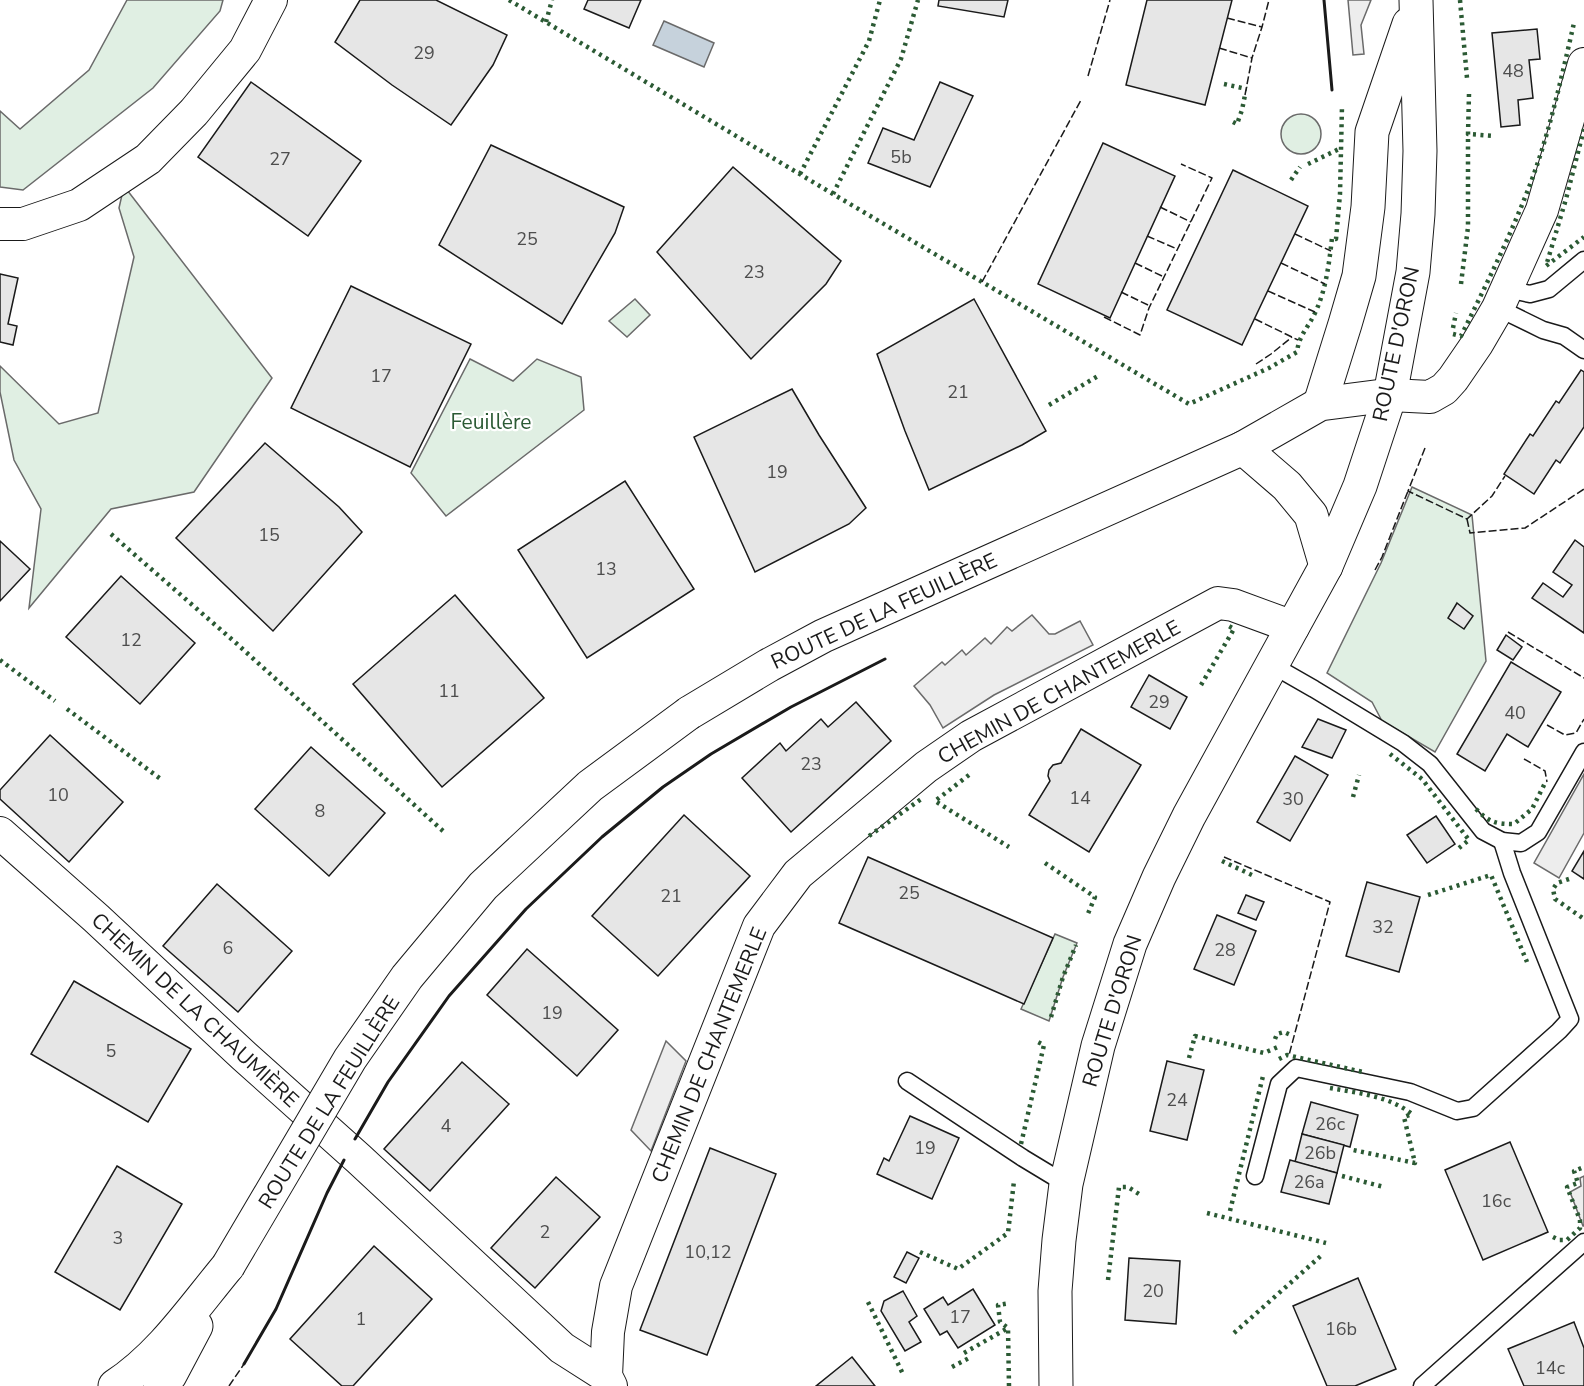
<svg xmlns="http://www.w3.org/2000/svg" width="1584" height="1386" viewBox="0 0 1584 1386" font-family="'Nunito Sans',sans-serif">
  <style>
    .green { fill: #e0efe3; stroke: #6a6a6a; stroke-width: 1.5 }
    .parking { fill: #ededed; stroke: #6a6a6a; stroke-width: 1.5 }
    .water { fill: #c6d2dc; stroke: #6a6a6a; stroke-width: 1.5 }
    .building { fill: #e6e6e6; stroke: #1a1a1a; stroke-width: 1.5 }
    .lines { fill: none; stroke-linecap: round; stroke-linejoin: round }
    .lane-casing { stroke: #1a1a1a; stroke-width: 19 }
    .street-casing { stroke: #1a1a1a; stroke-width: 34 }
    .secondary-casing { stroke: #1a1a1a; stroke-width: 35 }
    .lane { stroke: #fff; stroke-width: 16 }
    .street { stroke: #fff; stroke-width: 32 }
    .secondary { stroke: #fff; stroke-width: 33 }
    .secondary-bridge-casing { stroke: #1a1a1a; stroke-width: 35; stroke-linecap: butt }
    .secondary-bridge { stroke: #fff; stroke-width: 33 }
    .hedge { stroke: #2b5a34; stroke-width: 4.5; stroke-dasharray: 3 4.5; stroke-linecap: butt }
    .fence { stroke: #1a1a1a; stroke-width: 1.5; stroke-dasharray: 8 3; stroke-linecap: butt }
    .wall { stroke: #1a1a1a; stroke-width: 3 }
    .labels { text-anchor: middle; dominant-baseline: central; stroke-width: 4.5; stroke-linejoin: round; paint-order: stroke }
    .number-label { font-size: 18px; fill: #4d4d4d }
    .street-label { font-size: 21px; fill: #1a1a1a; stroke: #fff }
    .park-label { font-size: 21px; fill: #2b5a34; stroke: #fff }
  </style>
  <rect width="100%" height="100%" fill="#fff"/>
  <!-- green -->
  <g class="green">
    <polygon points="127,0 223,0 220,11 153,88 23,190 0,187 0,111 20,129 89,70"/>
    <circle cx="1301" cy="134" r="20"/>
    <polygon points="124,186 272,378 194,492 111,509 29,608 41,509 14,460 0,392 0,366 59,424 98,413 134,257 119,208"/>
    <polygon points="635,299 650,315 627,337 609,321"/>
    <polygon points="470,359 513,381 537,359 581,377 584,410 446,516 411,473"/>
    <polygon points="1412,487 1472,515 1486,661 1435,752 1382,721 1372,702 1327,673 1381,563"/>
    <polygon points="1055,934 1077,943 1063,977 1049,1021 1021,1009"/>
  </g>
  <!-- parking -->
  <g class="parking">
    <polygon points="1348,0 1371,0 1361,25 1364,54 1353,55"/>
    <polygon points="1032,615 1049,634 1055,634 1080,621 1093,645 994,695 943,728 930,705 914,686 942,662 945,665 962,650 966,655 985,638 991,644 1007,627 1012,631"/>
    <polygon points="1584,774 1584,833 1559,878 1534,863"/>
    <polygon points="666,1041 686,1061 651,1151 631,1130"/>
    <polygon points="1584,1176 1584,1226 1583,1226 1570,1192 1581,1186 1580,1178"/>
  </g>
  <!-- water -->
  <polygon class="water" points="664,21 714,43 704,67 653,45"/>
  <!-- building -->
  <g class="building">
    <polygon points="360,0 436,0 507,35 493,65 451,125 392,85 335,42"/>
    <polygon points="588,0 641,0 629,28 584,9"/>
    <polygon points="939,0 1008,0 1004,17 938,6"/>
    <polygon points="1147,0 1232,0 1205,105 1126,85"/>
    <polygon points="1537,29 1540,59 1529,60 1533,98 1518,100 1520,125 1501,127 1492,33"/>
    <polygon points="251,82 361,161 308,236 198,157"/>
    <polygon points="940,82 973,96 930,187 868,163 883,128 914,140"/>
    <polygon points="1103,143 1175,176 1110,318 1038,284"/>
    <polygon points="491,145 624,207 615,233 562,324 439,245"/>
    <polygon points="733,167 841,261 826,284 751,359 657,252"/>
    <polygon points="1233,170 1308,206 1242,345 1167,310"/>
    <polygon points="0,274 18,278 8,324 17,326 13,345 0,342"/>
    <polygon points="351,286 471,344 410,467 291,408"/>
    <polygon points="974,299 1046,431 1022,445 929,490 905,431 877,354"/>
    <polygon points="1581,370 1584,372 1584,427 1560,463 1556,460 1534,494 1504,474 1530,434 1533,436 1556,401 1559,403"/>
    <polygon points="792,389 819,435 866,508 849,524 755,572 694,437"/>
    <polygon points="265,443 339,507 362,532 273,631 176,538"/>
    <polygon points="625,481 694,589 587,658 518,550"/>
    <polygon points="1575,540 1584,547 1584,633 1532,598 1543,583 1563,597 1572,585 1553,572"/>
    <polygon points="0,541 30,569 0,601"/>
    <polygon points="121,576 195,643 140,704 66,637"/>
    <polygon points="455,595 544,698 442,787 353,684"/>
    <polygon points="1457,603 1473,616 1464,629 1448,618"/>
    <polygon points="1506,635 1522,647 1513,660 1497,650"/>
    <polygon points="1511,662 1561,692 1528,747 1507,734 1485,771 1457,754"/>
    <polygon points="1149,675 1187,697 1170,729 1131,707"/>
    <polygon points="856,702 891,741 791,832 742,778 780,743 786,751 821,719 828,727"/>
    <polygon points="1318,719 1346,730 1332,758 1302,747"/>
    <polygon points="1081,729 1141,765 1089,852 1029,815 1050,781 1048,776 1049,770 1053,765 1061,763"/>
    <polygon points="50,735 123,802 69,862 0,799 0,790"/>
    <polygon points="311,747 385,813 329,876 255,809"/>
    <polygon points="1295,756 1328,775 1290,841 1257,822"/>
    <polygon points="684,815 750,876 658,976 592,916"/>
    <polygon points="1436,816 1455,844 1427,863 1407,835"/>
    <polygon points="1584,851 1584,879 1572,871"/>
    <polygon points="868,857 1053,938 1024,1004 839,923"/>
    <polygon points="1367,882 1420,897 1399,972 1346,956"/>
    <polygon points="217,884 292,951 238,1012 163,946"/>
    <polygon points="1246,895 1264,902 1256,920 1238,913"/>
    <polygon points="1217,915 1256,931 1234,985 1194,969"/>
    <polygon points="527,949 618,1030 577,1076 487,995"/>
    <polygon points="74,981 191,1049 148,1122 31,1054"/>
    <polygon points="1167,1061 1204,1070 1187,1140 1150,1131"/>
    <polygon points="462,1062 509,1104 430,1191 384,1149"/>
    <polygon points="1311,1102 1358,1115 1350,1147 1302,1134"/>
    <polygon points="910,1116 959,1138 932,1199 877,1174 884,1158 889,1161"/>
    <polygon points="1302,1134 1344,1145 1337,1173 1295,1162"/>
    <polygon points="1510,1142 1548,1232 1483,1260 1445,1170"/>
    <polygon points="710,1148 776,1174 707,1355 640,1330"/>
    <polygon points="1290,1160 1337,1173 1329,1204 1281,1192"/>
    <polygon points="117,1166 182,1204 120,1310 55,1272"/>
    <polygon points="556,1177 600,1217 535,1288 491,1248"/>
    <polygon points="374,1246 432,1299 353,1386 342,1386 290,1339"/>
    <polygon points="907,1252 919,1258 906,1283 894,1277"/>
    <polygon points="1129,1258 1180,1261 1176,1324 1125,1320"/>
    <polygon points="1358,1278 1396,1369 1355,1386 1327,1386 1293,1306"/>
    <polygon points="973,1289 995,1325 958,1348 947,1331 940,1335 924,1309 943,1297 948,1305"/>
    <polygon points="903,1291 917,1316 909,1322 921,1342 905,1351 881,1311 884,1301"/>
    <polygon points="1574,1322 1584,1348 1584,1386 1524,1386 1508,1349"/>
    <polygon points="852,1357 875,1386 816,1386"/>
  </g>
  <g class="lines">
    <defs>
      <g id="lane">
        <polyline points="1507,289 1530,294 1549,289 1584,260"/>
        <polyline points="1498,308 1543,330 1564,336 1584,350"/>
        <polyline points="1272,665 1314,689 1403,743 1430,764 1483,831 1502,841 1521,843 1538,832 1584,752"/>
        <polyline points="907,1081 1023,1158 1066,1184"/>
        <polyline points="1255,1176 1279,1084 1296,1068 1410,1092 1457,1111 1473,1108 1559,1031 1570,1019 1512,873 1502,841"/>
        <polyline points="1422,1386 1584,1242"/>
      </g>
      <g id="street">
        <polyline points="0,224 23,224 79,205 148,159 194,112 245,50 271,0"/>
        <polyline points="1390,395 1430,397 1444,389 1453,379 1477,344 1498,308 1542,210 1584,64"/>
        <polyline points="0,833 96,918 244,1056 359,1159 562,1348 606,1376"/>
        <polyline points="611,1386 606,1376 608,1332 616,1286 759,926 798,874 926,767 971,736 1218,603 1233,605 1293,627"/>
      </g>
      <g id="secondary">
        <polyline points="1320,404 1345,324 1359,276 1368,207 1372,132 1409,24"/>
        <polyline points="1243,448 1287,486 1311,515 1326,566"/>
        <polyline points="689,713 769,665 823,636 1243,448 1320,404 1390,395"/>
        <path d="M115,1386C161,1356 193,1308 228,1266"/>
        <polyline points="160,1386 170,1375 196,1326"/>
        <polyline points="1056,1386 1055,1291 1059,1240 1066,1184 1098,1046 1130,944 1159,877 1189,816 1326,566 1360,486 1390,395 1413,272 1418,214 1420,151 1416,0"/>
      </g>
    </defs>
    <!-- lane casing -->
    <use href="#lane" class="lane-casing"/>
    <!-- street casing -->
    <use href="#street" class="street-casing"/>
    <!-- secondary casing -->
    <use href="#secondary" class="secondary-casing"/>
    <!-- lane -->
    <use href="#lane" class="lane"/>
    <!-- street -->
    <use href="#street" class="street"/>
    <!-- secondary -->
    <use href="#secondary" class="secondary"/>
    <defs>
      <polyline id="secondary-bridge" points="228,1266 350,1059 407,977 483,886 590,786 689,713"/>
    </defs>
    <!-- secondary-bridge casing -->
    <use href="#secondary-bridge" class="secondary-bridge-casing"/>
    <!-- secondary-bridge -->
    <use href="#secondary-bridge" class="secondary-bridge"/>
    <!-- hedge -->
    <g class="hedge">
      <path d="M509,0L833,194L1189,404L1269,368L1297,352C1299,335 1308,328 1315,313C1326,290 1329,264 1332,238L1336,239L1340,194L1342,106"/>
      <polyline points="1460,0 1467,78"/>
      <polyline points="546,22 552,0"/>
      <polyline points="1224,84 1247,89"/>
      <polyline points="1469,94 1468,134 1495,136"/>
      <polyline points="1233,122 1237,124 1242,110 1245,95"/>
      <polyline points="1584,129 1566,199 1546,266 1584,237"/>
      <polyline points="1308,164 1341,148"/>
      <polyline points="800,174 869,41 880,0"/>
      <polyline points="1291,180 1300,167"/>
      <polyline points="833,194 901,59 918,0"/>
      <polyline points="1461,284 1468,227 1468,134"/>
      <polyline points="1453,328 1456,313"/>
      <path d="M1453,334L1461,336C1486,285 1511,235 1531,182C1550,131 1562,75 1574,23"/>
      <polyline points="1049,405 1098,376"/>
      <polyline points="111,534 236,643 443,831"/>
      <polyline points="0,660 55,701"/>
      <polyline points="1201,685 1234,629 1227,625"/>
      <polyline points="67,709 162,780"/>
      <polyline points="1390,754 1422,779 1469,840 1459,848"/>
      <polyline points="969,775 935,801 1009,847"/>
      <polyline points="1353,797 1359,775"/>
      <path d="M1476,809C1489,822 1495,824 1514,824L1532,809L1545,783"/>
      <polyline points="869,836 924,797"/>
      <polyline points="1222,861 1252,875"/>
      <polyline points="1045,863 1095,897 1087,916"/>
      <polyline points="1569,879 1557,883 1553,889 1555,899 1584,919"/>
      <polyline points="1428,895 1491,875 1527,962"/>
      <polyline points="1051,1017 1063,977 1076,945"/>
      <polyline points="1275,1039 1277,1034 1284,1032 1293,1036"/>
      <polyline points="1189,1058 1195,1036 1264,1053 1280,1046"/>
      <polyline points="1279,1059 1287,1055 1363,1072"/>
      <path d="M1330,1088C1358,1093 1389,1096 1412,1114L1404,1117L1415,1163L1353,1150"/>
      <polyline points="1021,1144 1044,1045 1038,1042"/>
      <polyline points="1342,1176 1384,1187"/>
      <polyline points="1230,1211 1263,1076"/>
      <polyline points="1207,1213 1326,1243"/>
      <polyline points="1553,1237 1559,1240 1567,1240 1580,1228 1580,1220 1567,1187 1578,1183 1574,1171 1584,1167"/>
      <polyline points="920,1252 958,1269 1008,1233 1014,1181"/>
      <polyline points="1108,1280 1119,1187 1128,1187 1139,1194"/>
      <polyline points="868,1302 903,1374"/>
      <polyline points="1234,1333 1323,1254"/>
      <polyline points="964,1353 1008,1328"/>
      <polyline points="952,1367 971,1357"/>
      <polyline points="1009,1386 1008,1328 1000,1322 998,1305 1010,1303"/>
    </g>
    <!-- fence -->
    <g class="fence">
      <polyline points="1227,18 1262,27"/>
      <polyline points="1219,48 1252,58"/>
      <polyline points="1088,76 1110,0"/>
      <polyline points="1245,95 1252,58 1262,27 1269,0"/>
      <polyline points="1160,207 1191,222"/>
      <polyline points="1295,234 1331,251"/>
      <polyline points="1147,236 1177,249"/>
      <polyline points="1135,263 1164,277"/>
      <polyline points="1281,263 1325,284"/>
      <polyline points="982,282 1081,100"/>
      <polyline points="1268,291 1315,312"/>
      <polyline points="1121,292 1150,306"/>
      <polyline points="1104,317 1140,335 1149,308 1212,178 1181,164"/>
      <polyline points="1255,319 1298,340"/>
      <polyline points="1256,364 1271,354 1292,337"/>
      <polyline points="1425,448 1408,491 1467,519 1492,496 1505,476"/>
      <polyline points="1467,519 1470,533 1525,528 1584,489"/>
      <polyline points="1375,570 1382,557 1408,491"/>
      <polyline points="1508,632 1584,678"/>
      <polyline points="1547,725 1565,735 1576,733 1584,719"/>
      <polyline points="1524,759 1545,771 1547,782"/>
      <polyline points="1224,857 1330,902 1289,1055"/>
      <polyline points="229,1386 244,1364"/>
    </g>
    <!-- wall -->
    <g class="wall">
      <polyline points="1324,0 1332,90"/>
      <polyline points="355,1139 388,1082 449,996 526,909 602,837 663,787 711,754 791,707 885,659"/>
      <polyline points="244,1364 276,1309 327,1193 344,1160"/>
    </g>
  </g>
  <g class="labels">
    <!-- number labels -->
    <g class="number-label">
      <text x="424" y="53">29</text>
      <text x="1513" y="71">48</text>
      <text x="901" y="157">5b</text>
      <text x="280" y="159">27</text>
      <text x="527" y="239">25</text>
      <text x="754" y="272">23</text>
      <text x="381" y="376">17</text>
      <text x="958" y="392">21</text>
      <text x="777" y="472">19</text>
      <text x="269" y="535">15</text>
      <text x="606" y="569">13</text>
      <text x="131" y="640">12</text>
      <text x="449" y="691">11</text>
      <text x="1159" y="702">29</text>
      <text x="1515" y="713">40</text>
      <text x="811" y="764">23</text>
      <text x="58" y="795">10</text>
      <text x="1080" y="798">14</text>
      <text x="1293" y="799">30</text>
      <text x="320" y="811">8</text>
      <text x="909" y="893">25</text>
      <text x="671" y="896">21</text>
      <text x="1383" y="927">32</text>
      <text x="228" y="948">6</text>
      <text x="1225" y="950">28</text>
      <text x="552" y="1013">19</text>
      <text x="111" y="1051">5</text>
      <text x="1177" y="1100">24</text>
      <text x="1330" y="1124">26c</text>
      <text x="446" y="1126">4</text>
      <text x="925" y="1148">19</text>
      <text x="1320" y="1153">26b</text>
      <text x="1309" y="1182">26a</text>
      <text x="1496" y="1201">16c</text>
      <text x="545" y="1232">2</text>
      <text x="118" y="1238">3</text>
      <text x="708" y="1252">10,12</text>
      <text x="1153" y="1291">20</text>
      <text x="960" y="1317">17</text>
      <text x="361" y="1319">1</text>
      <text x="1341" y="1329">16b</text>
      <text x="1550" y="1368">14c</text>
    </g>
    <!-- street labels -->
    <g class="street-label">
      <text transform="translate(1396 344) rotate(-78)">ROUTE D'ORON</text>
      <text transform="translate(884 611) rotate(-25)">ROUTE DE LA FEUILLÈRE</text>
      <text transform="translate(1059 692) rotate(-29)">CHEMIN DE CHANTEMERLE</text>
      <text transform="translate(195 1010) rotate(43)">CHEMIN DE LA CHAUMIÈRE</text>
      <text transform="translate(1112 1011) rotate(-73)">ROUTE D'ORON</text>
      <text transform="translate(709 1055) rotate(-68)">CHEMIN DE CHANTEMERLE</text>
      <text transform="translate(329 1102) rotate(-58)">ROUTE DE LA FEUILLÈRE</text>
    </g>
    <!-- park labels -->
    <g class="park-label">
      <text x="491" y="422">Feuillère</text>
    </g>
  </g>
</svg>
